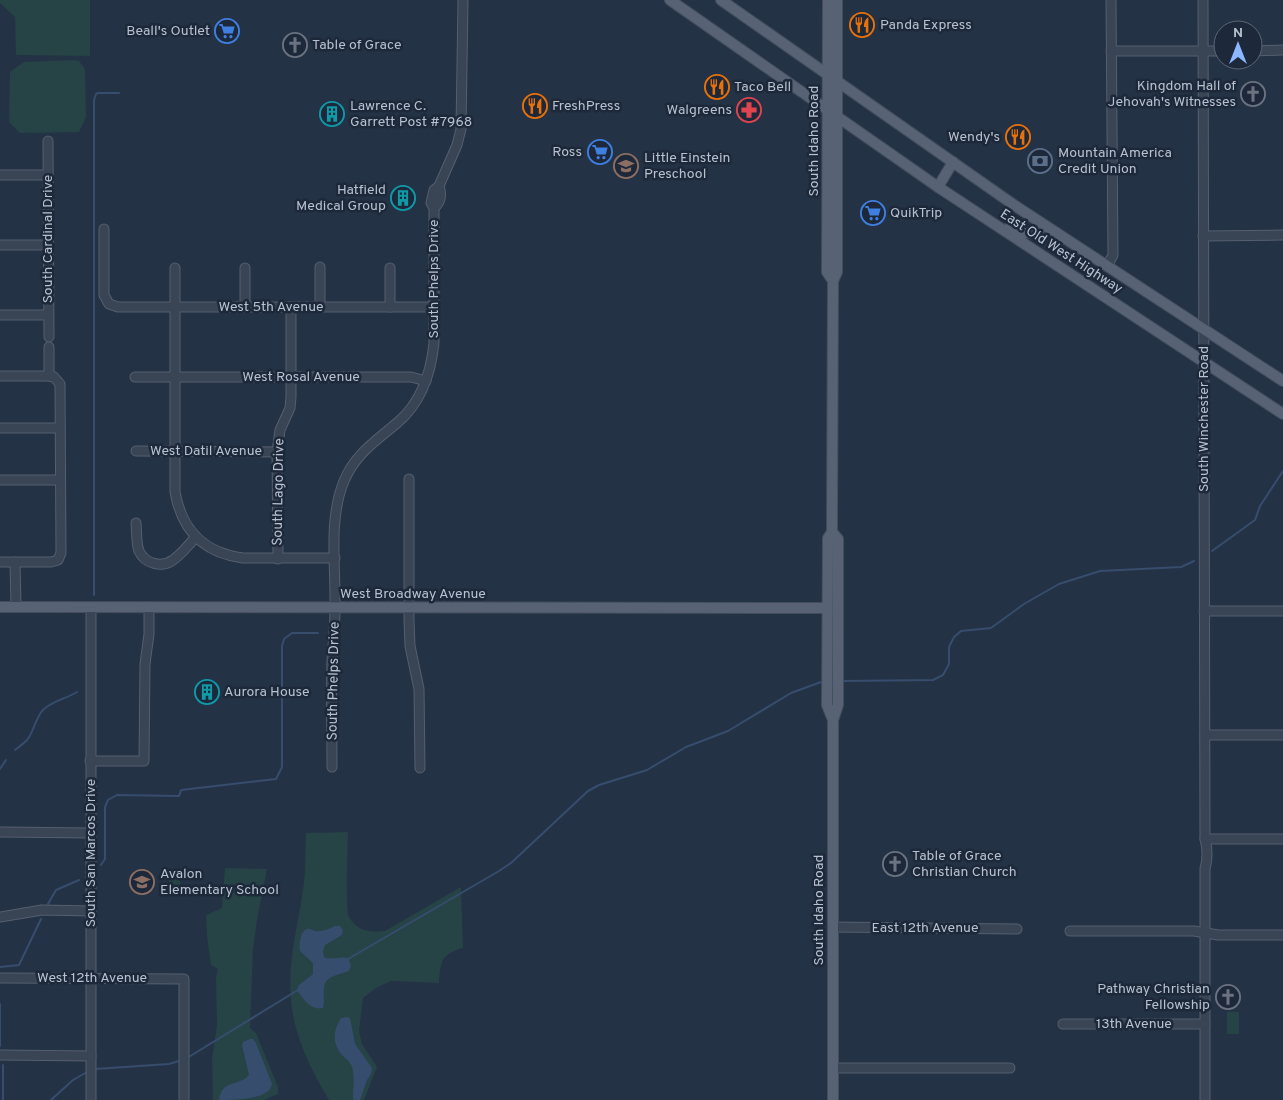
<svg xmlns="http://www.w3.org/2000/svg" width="1283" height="1100" viewBox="0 0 1283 1100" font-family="Overpass,sans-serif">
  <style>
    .green { fill: #264346 }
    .water { fill: #364d6e }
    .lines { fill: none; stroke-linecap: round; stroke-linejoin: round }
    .stream { stroke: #364d6e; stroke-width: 2 }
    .minor-casing { stroke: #555f6f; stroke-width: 11 }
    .major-casing { stroke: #434d5e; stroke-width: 12 }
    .minor { stroke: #394455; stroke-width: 9 }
    .major { stroke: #576375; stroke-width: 10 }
    .labels { text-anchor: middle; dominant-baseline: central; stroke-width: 5; stroke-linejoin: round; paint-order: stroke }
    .poi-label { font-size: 14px; fill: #b7c0ce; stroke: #1d293a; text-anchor: start }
    .street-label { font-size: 14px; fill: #b7c0ce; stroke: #1d293a }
  </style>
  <rect width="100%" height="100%" fill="#243245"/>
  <!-- green -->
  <g class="green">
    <polygon points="0,0 90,0 90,56 16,55 15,17 0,3"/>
    <polygon points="75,60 79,61 85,69 86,117 79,132 20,133 9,122 10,72 24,62"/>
    <path d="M348,832C348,845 345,911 349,917C357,931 371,933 385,931L461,887L463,948C440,955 441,961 439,983L391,981L376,988L363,998L359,1031L362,1044L377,1067L364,1100H329C311,1070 294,1036 291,1001C287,959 299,923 304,883C306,866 305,849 306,833Z"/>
    <polygon points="225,868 267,869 257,920 253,949 250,1028 256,1033 278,1087 278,1094 264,1100 213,1100 212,1059 217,1025 216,977 218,969 211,965 207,936 206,915 222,908"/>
    <polygon points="169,874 180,874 181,894 169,894"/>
    <rect x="1227" y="1012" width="12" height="22"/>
  </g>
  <!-- water -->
  <g class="water">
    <path d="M335,926H340L343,930L342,935L325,945L323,951L324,957C332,961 341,955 349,959L351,966L349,971C340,975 325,975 324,988C323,995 325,1001 323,1008C311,1011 303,999 297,990L299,985L313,974V963L300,951C299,945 300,931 307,929C310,928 312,930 315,931C322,932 329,929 335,926Z"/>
    <path d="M347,1017L350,1018L355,1044L372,1068L371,1074L367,1080L360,1100H354L353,1098C353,1088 355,1077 352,1067C350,1061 346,1059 342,1055C332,1044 333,1030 341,1018Z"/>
    <path d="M250,1039H253L256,1043L272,1084C270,1100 234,1100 219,1100C222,1079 238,1087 249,1075L242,1045L243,1042Z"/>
  </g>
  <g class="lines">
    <!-- stream -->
    <g class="stream">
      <polyline points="1212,551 1255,520 1260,506 1283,471"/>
      <polyline points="94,595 94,100 96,94 98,93 119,93"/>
      <polyline points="844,681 933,680 943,675 949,664 949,647 954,637 961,631 991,628 1024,604 1059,584 1100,571 1181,567 1194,561"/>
      <path d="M15,750C19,747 24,743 27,740C34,731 35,720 42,711C51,701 66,699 77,692"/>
      <polyline points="0,769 6,760"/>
      <polyline points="101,865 105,859 105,807 108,800 117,795 179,796 181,790 276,779 282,767 282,646 284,639 292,633 318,633"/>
      <polyline points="48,904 56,890 79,880"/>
      <polyline points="348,959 499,871 511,863 588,791 599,785 647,770 686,747 728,731 791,693 821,682"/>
      <polyline points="0,967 19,965 41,919"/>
      <polyline points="0,1004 0,1046"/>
      <polyline points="187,1058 298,990"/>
      <polyline points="3,1065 3,1100"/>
      <polyline points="95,1069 169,1064 182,1060"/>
      <polyline points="51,1100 73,1080 89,1071"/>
    </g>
    <defs>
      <g id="minor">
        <path d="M1203,0L1205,839C1208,850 1208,858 1205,869V1100"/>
        <polyline points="1111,51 1223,51"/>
        <polyline points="1253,51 1283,50"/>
        <polyline points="48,141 49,337"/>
        <polyline points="0,175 48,175"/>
        <path d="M434,208C441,202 442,195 439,186"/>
        <polyline points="104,229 104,295 109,304 118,307 433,307"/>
        <polyline points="1203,236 1283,235"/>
        <polyline points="0,245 48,245"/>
        <polyline points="1107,266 1113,255 1111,0"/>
        <polyline points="320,267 320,307"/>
        <path d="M175,268V492C182,531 204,553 243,558H335"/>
        <polyline points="245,307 245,268"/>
        <polyline points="390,307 390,268"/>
        <polyline points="0,315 48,315"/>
        <polyline points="0,376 49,376 54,377 60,384 61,553 58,560 51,562 0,562"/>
        <polyline points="49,376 49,347"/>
        <polyline points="135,377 411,377 426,381"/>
        <polyline points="0,428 60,428"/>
        <polyline points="136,451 277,452"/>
        <polyline points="409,479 409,620 410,646 419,689 420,768"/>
        <polyline points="0,480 60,480"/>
        <path d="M136,523C137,532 136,543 139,551C145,564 162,568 173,560C182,554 189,544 196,537"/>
        <polyline points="278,559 277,452 280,430 290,408 291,397 291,307"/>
        <polyline points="15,562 16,607"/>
        <polyline points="91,607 91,1100"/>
        <polyline points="1204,611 1283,611"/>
        <polyline points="1205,735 1283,735"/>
        <polyline points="90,761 144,761 145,664 149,634 149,607"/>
        <path d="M332,767C332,732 331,696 332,661C333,643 335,626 335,608C336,567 328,520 344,481C355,454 376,441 397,423C421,403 431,373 434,343V208L431,203L434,190L439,186L457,145L461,129L463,0"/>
        <polyline points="0,832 91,833"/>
        <polyline points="1205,839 1283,839"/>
        <polyline points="0,917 42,910 91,911"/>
        <polyline points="833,927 1017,929"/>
        <polyline points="1070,931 1194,931 1218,935 1283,935"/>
        <polyline points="0,978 184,979 184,1100"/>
        <polyline points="1063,1024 1205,1024"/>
        <polyline points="0,1055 91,1056"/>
        <polyline points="833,1068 1010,1068"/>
      </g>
      <g id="major">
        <polyline points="670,0 938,187 1283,414"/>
        <polyline points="721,0 1014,205 1283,381"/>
        <polyline points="828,0 827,272 833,281 832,532 828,538 827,705 833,720"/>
        <polyline points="938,187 953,162"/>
        <path d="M1007,229C1019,234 1036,236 1044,225"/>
        <polyline points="833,281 837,272 837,0"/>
        <polyline points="832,532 838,539 838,705 833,720 833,1100"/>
        <polyline points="0,607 827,608"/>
      </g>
    </defs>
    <!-- minor casing -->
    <use href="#minor" class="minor-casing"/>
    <!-- major casing -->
    <use href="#major" class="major-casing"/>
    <!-- minor -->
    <use href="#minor" class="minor"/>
    <!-- major -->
    <use href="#major" class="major"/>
  </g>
  <!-- icons -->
  <defs>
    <symbol id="restaurant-ring" viewBox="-11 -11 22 22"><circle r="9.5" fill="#1d293a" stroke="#e8710a" stroke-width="1.5"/><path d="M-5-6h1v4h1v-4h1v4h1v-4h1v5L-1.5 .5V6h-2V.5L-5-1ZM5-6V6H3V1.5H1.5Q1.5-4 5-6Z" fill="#e8710a"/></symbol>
    <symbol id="supermarket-ring" viewBox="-11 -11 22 22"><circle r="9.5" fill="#1d293a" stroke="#3f7fe0" stroke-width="1.5"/><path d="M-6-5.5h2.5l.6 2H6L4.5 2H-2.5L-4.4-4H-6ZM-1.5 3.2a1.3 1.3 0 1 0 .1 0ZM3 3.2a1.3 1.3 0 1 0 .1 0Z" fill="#3f7fe0"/></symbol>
    <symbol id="church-ring" viewBox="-11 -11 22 22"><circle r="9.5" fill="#1d293a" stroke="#6b7280" stroke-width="1.5"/><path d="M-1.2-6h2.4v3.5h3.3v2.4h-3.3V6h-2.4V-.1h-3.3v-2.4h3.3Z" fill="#6b7280"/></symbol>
    <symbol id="pharmacy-ring" viewBox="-11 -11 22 22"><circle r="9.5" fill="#1d293a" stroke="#e0444e" stroke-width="1.5"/><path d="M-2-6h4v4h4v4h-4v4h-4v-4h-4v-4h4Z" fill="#e0444e"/></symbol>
    <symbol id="building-ring" viewBox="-11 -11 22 22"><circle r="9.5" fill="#1d293a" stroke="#0f9aa8" stroke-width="1.5"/><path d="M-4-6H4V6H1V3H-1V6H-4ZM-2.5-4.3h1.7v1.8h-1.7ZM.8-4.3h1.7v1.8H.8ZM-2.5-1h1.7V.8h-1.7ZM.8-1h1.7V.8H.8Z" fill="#0f9aa8"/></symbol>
    <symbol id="bank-ring" viewBox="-11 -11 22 22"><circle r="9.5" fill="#1d293a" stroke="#5c6f8a" stroke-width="1.5"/><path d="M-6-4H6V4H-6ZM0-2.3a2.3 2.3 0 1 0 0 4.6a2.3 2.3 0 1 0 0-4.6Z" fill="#5c6f8a"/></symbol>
    <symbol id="school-ring" viewBox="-11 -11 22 22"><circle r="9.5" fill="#1d293a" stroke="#8d6e63" stroke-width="1.5"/><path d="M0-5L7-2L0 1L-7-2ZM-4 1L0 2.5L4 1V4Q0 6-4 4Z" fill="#8d6e63"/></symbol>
  </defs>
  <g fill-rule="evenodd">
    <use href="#restaurant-ring" x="848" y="11" width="28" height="28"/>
    <use href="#supermarket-ring" x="213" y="17" width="28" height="28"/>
    <use href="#church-ring" x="281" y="31" width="28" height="28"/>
    <use href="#restaurant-ring" x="703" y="73" width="28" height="28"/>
    <use href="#church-ring" x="1239" y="80" width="28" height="28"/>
    <use href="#restaurant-ring" x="521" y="92" width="28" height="28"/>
    <use href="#pharmacy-ring" x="735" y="96" width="28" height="28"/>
    <use href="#building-ring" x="318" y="100" width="28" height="28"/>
    <use href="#restaurant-ring" x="1004" y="123" width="28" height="28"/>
    <use href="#supermarket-ring" x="586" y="138" width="28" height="28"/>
    <use href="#bank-ring" x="1026" y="147" width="28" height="28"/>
    <use href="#school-ring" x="612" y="152" width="28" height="28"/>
    <use href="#building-ring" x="389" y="184" width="28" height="28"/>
    <use href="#supermarket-ring" x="859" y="199" width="28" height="28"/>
    <use href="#building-ring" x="193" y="678" width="28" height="28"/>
    <use href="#church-ring" x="881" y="850" width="28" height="28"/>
    <use href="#school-ring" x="128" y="868" width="28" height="28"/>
    <use href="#church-ring" x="1214" y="983" width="28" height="28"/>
  </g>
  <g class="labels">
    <!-- poi labels -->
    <g class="poi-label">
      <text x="880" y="25">Panda Express</text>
      <text x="210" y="31" text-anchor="end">Beall's Outlet</text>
      <text x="312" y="45">Table of Grace</text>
      <text x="1236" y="86" text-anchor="end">Kingdom Hall of<tspan x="1236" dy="16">Jehovah's Witnesses</tspan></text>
      <text x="734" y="87">Taco Bell</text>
      <text x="350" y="106">Lawrence C.<tspan x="350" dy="16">Garrett Post #7968</tspan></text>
      <text x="552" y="106">FreshPress</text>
      <text x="732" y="110" text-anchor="end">Walgreens</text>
      <text x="1000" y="137" text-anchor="end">Wendy's</text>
      <text x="582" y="152" text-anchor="end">Ross</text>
      <text x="1058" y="153">Mountain America<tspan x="1058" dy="16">Credit Union</tspan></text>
      <text x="644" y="158">Little Einstein<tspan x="644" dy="16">Preschool</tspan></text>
      <text x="386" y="190" text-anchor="end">Hatfield<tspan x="386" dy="16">Medical Group</tspan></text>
      <text x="890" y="213">QuikTrip</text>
      <text x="224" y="692">Aurora House</text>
      <text x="912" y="856">Table of Grace<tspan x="912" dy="16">Christian Church</tspan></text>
      <text x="160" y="874">Avalon<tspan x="160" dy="16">Elementary School</tspan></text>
      <text x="1210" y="989" text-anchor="end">Pathway Christian<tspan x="1210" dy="16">Fellowship</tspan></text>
    </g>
    <!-- street labels -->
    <g class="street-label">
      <text transform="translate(814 141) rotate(-90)">South Idaho Road</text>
      <text transform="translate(48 239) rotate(-90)">South Cardinal Drive</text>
      <text transform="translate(1061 252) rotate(33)">East Old West Highway</text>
      <text transform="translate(434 279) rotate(-90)">South Phelps Drive</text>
      <text x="271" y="307">West 5th Avenue</text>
      <text x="301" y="377">West Rosal Avenue</text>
      <text transform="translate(1204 419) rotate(-90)">South Winchester Road</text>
      <text x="206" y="451">West Datil Avenue</text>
      <text transform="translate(279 492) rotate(-89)">South Lago Drive</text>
      <text x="413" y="594">West Broadway Avenue</text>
      <text transform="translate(334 681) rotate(-89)">South Phelps Drive</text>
      <text transform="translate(91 853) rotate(-90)">South San Marcos Drive</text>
      <text transform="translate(819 910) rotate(-90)">South Idaho Road</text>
      <text x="925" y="928">East 12th Avenue</text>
      <text x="92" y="978">West 12th Avenue</text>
      <text x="1134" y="1024">13th Avenue</text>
    </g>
  </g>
  <!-- north arrow -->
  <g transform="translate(1238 45)"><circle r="24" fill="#1d293a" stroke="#5b6575"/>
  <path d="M0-4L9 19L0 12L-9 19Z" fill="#8bb7ff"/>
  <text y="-8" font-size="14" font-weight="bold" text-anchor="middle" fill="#b7c0ce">N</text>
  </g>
</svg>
